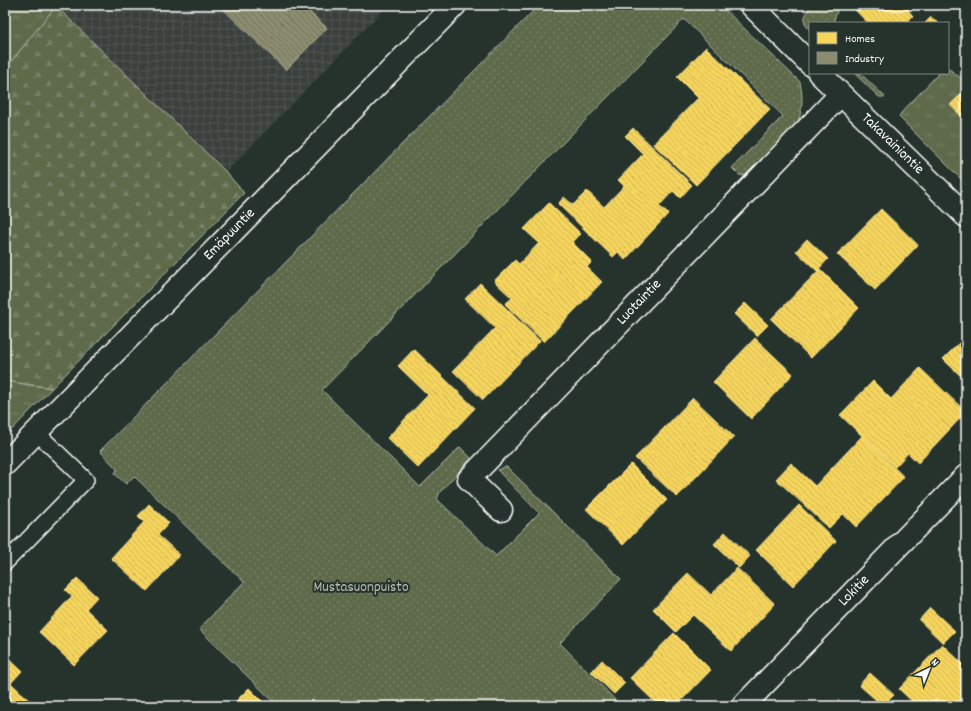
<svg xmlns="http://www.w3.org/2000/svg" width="971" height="711" viewBox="0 0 971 711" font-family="Dekko,sans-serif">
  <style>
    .industrial { fill: url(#industrial-grid) }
    .grass { fill: url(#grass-tufts); stroke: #aeb5a6 }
    .forest { fill: url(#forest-firs); stroke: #aeb5a6 }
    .park { fill: url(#park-dots); stroke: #aeb5a6 }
    .homes { fill: url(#homes-back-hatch); stroke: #f9e28d }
    .industry { fill: url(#industry-back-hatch); stroke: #aeae9a }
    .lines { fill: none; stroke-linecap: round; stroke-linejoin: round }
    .service-casing { stroke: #fff; stroke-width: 18 }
    .minor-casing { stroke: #fff; stroke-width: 25 }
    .service { stroke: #26332d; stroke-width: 15 }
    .minor { stroke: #26332d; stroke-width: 22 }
    .labels { text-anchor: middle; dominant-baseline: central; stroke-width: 4; stroke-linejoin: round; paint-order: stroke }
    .street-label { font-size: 15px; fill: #fff; stroke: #26332d }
    .park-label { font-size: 15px; fill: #b7bcae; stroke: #26332d }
  </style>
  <defs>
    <pattern id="industrial-grid" width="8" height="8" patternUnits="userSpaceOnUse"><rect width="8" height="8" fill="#3b413e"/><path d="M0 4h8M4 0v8" fill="none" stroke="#4f5451"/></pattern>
    <pattern id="grass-tufts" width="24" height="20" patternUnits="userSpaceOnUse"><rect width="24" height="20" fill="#5e6b4c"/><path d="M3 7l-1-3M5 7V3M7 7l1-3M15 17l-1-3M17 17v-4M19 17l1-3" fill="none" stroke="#768167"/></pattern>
    <pattern id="forest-firs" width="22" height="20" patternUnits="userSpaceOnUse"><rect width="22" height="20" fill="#5e6b4c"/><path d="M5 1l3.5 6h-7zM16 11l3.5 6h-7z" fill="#768167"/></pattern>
    <pattern id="park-dots" width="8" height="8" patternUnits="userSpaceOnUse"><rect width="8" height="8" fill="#5e6b4c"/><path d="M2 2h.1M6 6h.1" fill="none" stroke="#768167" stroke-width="1.8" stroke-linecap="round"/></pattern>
    <pattern id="homes-back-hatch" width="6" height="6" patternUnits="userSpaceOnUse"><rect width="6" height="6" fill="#f6d55c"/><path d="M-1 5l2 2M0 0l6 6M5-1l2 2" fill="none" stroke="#ccb358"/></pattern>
    <pattern id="industry-back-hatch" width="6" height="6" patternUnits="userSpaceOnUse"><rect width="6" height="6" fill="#8c8c6e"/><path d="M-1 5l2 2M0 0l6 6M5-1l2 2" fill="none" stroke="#727260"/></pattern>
  </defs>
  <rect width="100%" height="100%" fill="#26332d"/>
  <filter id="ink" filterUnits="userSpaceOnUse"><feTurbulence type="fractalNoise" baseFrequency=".025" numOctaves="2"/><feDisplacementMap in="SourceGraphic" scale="8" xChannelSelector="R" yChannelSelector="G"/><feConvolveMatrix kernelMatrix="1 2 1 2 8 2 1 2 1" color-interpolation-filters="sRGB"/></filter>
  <g filter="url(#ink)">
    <!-- industrial -->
    <polygon class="industrial" points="57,5 388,5 226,172 56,6"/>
    <!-- grass -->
    <g class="grass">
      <polygon points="5,5 57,5 5,69"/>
      <polygon points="948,68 966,82 966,89 950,105 966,121 966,184 899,117 901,113 939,73 948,73"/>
      <polygon points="5,381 52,388 5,437"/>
    </g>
    <!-- forest -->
    <polygon class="forest" points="56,6 226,172 244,193 52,388 5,381 5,69"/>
    <!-- park -->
    <g class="park">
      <path d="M539,5H720L800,82C803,97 803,109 797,125L748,176L739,175L732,168L783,116L684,19L322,390L420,487L460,447L471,458L440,492L437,499L496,556L539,513L500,473L498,470L504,467H507L621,579L560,643L621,706H278L199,629L244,582L134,476L126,484L115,474L117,469L100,451Z"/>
      <path d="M810,5H839L833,23H810V30C800,21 806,16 810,5Z"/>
      <polygon points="854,73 860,73 885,97 879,97"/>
    </g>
    <!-- homes -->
    <g class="homes">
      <polygon points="850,5 913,5 908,10 913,16 906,23 868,23"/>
      <polygon points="931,17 938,23 925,23"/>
      <polygon points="706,47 770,109 696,185 653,144 698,98 677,77"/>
      <polygon points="966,89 966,121 950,105"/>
      <polygon points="633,128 692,185 680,198 673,191 659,206 668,214 625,260 618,252 613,257 558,204 564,197 573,205 587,191 604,207 624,186 618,180 643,154 625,136"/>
      <polygon points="549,203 581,234 572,242 592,262 587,267 602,282 544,342 505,304 512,298 494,281 515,260 519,264 539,243 524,229"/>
      <polygon points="881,209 918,245 875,290 837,254"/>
      <polygon points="807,239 828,259 817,271 796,251"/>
      <polygon points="820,269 859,308 811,358 771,319"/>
      <polygon points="480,283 540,341 483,400 453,371 495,328 465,299"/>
      <polygon points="745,303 768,325 757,336 734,314"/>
      <polygon points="966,336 966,381 943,359"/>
      <polygon points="755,338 793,374 751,419 713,382"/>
      <polygon points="414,349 475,408 418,468 387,438 428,395 398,366"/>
      <polygon points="920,368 966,412 918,463 908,453 895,467 840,415 873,381 891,399"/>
      <polygon points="693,398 734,437 677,497 635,458"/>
      <polygon points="862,436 904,477 856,527 843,514 829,528 776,479 791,463 815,486"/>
      <polygon points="631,464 667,500 623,545 586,509"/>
      <polygon points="149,504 169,523 158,535 180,555 147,591 111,558 144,522 138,516"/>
      <polygon points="799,505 836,541 793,586 756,550"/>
      <polygon points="725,532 750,556 739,568 714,544"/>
      <polygon points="737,568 775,604 731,651 693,615 676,632 653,609 688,573 711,595"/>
      <polygon points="77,578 97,597 86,609 108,630 74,665 39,632 72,596 65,590"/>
      <polygon points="930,608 955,631 943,643 919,620"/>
      <polygon points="674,633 711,670 676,706 659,706 630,678"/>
      <polygon points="942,644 966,667 966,694 954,706 917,706 899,689"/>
      <polygon points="5,655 22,671 11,683 33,704 31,706 5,706"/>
      <polygon points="602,660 625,683 614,694 591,672"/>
      <polygon points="870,673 894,695 883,706 859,685"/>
      <polygon points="249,688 267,706 231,706"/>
    </g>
    <!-- industry -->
    <polygon class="industry" points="219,5 302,5 327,28 286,70"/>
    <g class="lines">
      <defs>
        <polyline id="service" points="5,563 86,480 36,432"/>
        <g id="minor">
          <polyline points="751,5 810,64"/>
          <path id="s1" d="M819,73L966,216"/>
          <path id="s2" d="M5,464L455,5"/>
          <path id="s3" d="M501,510L469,479L840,95"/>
          <path id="s4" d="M743,706L966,476"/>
        </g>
      </defs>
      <!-- service casing -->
      <use href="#service" class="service-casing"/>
      <!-- minor casing -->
      <use href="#minor" class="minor-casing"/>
      <!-- service -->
      <use href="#service" class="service"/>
      <!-- minor -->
      <use href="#minor" class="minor"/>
    </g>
  </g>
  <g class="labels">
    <!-- street labels -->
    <g class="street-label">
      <text stroke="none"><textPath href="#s1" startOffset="102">Takavainiontie</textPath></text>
      <text stroke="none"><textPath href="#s2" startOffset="321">Emäpuuntie</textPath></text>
      <text stroke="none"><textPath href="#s3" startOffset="290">Luotaintie</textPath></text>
      <text stroke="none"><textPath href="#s4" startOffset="160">Lokitie</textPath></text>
    </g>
    <!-- park labels -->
    <g class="park-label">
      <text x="361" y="588">Mustasuonpuisto</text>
    </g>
  </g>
  <!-- margin -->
  <rect width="971" height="711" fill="none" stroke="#26332d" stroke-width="20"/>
  <rect x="10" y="10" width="951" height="691" fill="none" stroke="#fff" stroke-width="1.5" filter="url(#ink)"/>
  <!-- legend -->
  <rect x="809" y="22" width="140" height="52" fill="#26332d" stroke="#7d8581"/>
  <rect x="817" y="32" width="20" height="12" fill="#f6d55c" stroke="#7d8581"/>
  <text x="845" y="42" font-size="12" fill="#ffffff">Homes</text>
  <rect x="817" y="52" width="20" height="12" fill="#8c8c6e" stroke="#7d8581"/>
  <text x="845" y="62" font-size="12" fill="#ffffff">Industry</text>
  <!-- north arrow -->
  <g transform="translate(929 669) rotate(43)" stroke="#26332d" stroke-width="3" paint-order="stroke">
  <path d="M0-3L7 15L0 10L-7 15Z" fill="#ffffff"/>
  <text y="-6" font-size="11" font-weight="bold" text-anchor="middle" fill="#ffffff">N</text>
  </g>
</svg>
